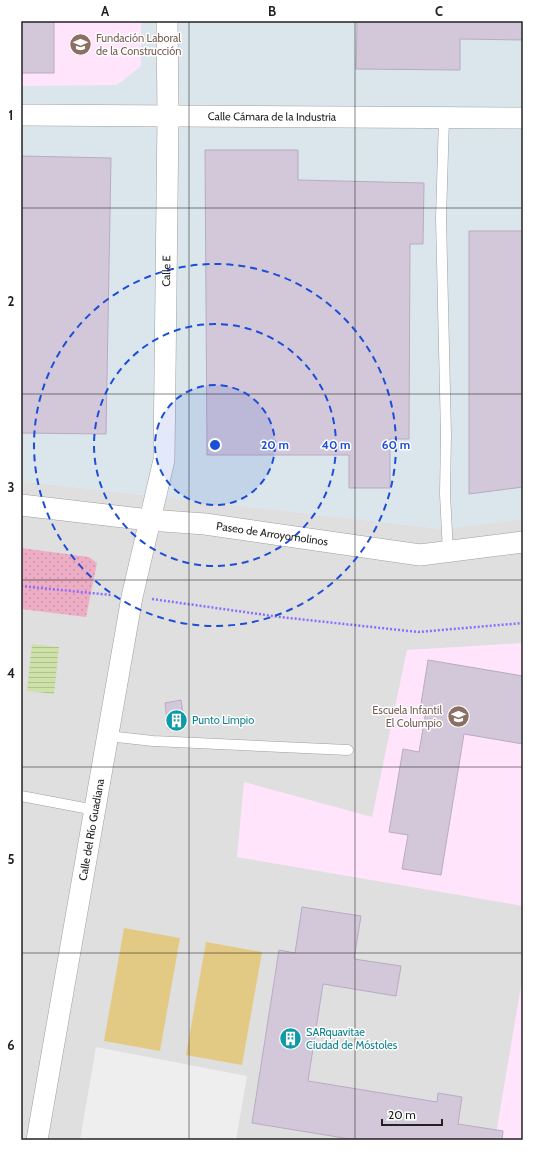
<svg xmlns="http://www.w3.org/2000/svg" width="544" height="1161" viewBox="0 0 544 1161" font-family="Cabin,sans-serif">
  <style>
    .residential { fill: #dfdfe0 }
    .industrial { fill: #dae6eb }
    .education { fill: #ffe4fc }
    .grass { fill: url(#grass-dots) }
    .pitch { fill: #e3ca84 }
    .parking { fill: #eee }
    .water { fill: url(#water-rules) }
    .building { fill: #d2c8d9; stroke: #b9aac5 }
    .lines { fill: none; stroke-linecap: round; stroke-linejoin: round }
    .service-casing { stroke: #9f9f9f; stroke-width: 11 }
    .minor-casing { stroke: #9f9f9f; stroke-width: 22 }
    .path { stroke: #8d6dff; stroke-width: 2.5; stroke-dasharray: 2 2; stroke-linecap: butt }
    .service { stroke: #fff; stroke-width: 10 }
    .minor { stroke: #fff; stroke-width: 21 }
    .grid { fill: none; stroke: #222; stroke-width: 1; stroke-opacity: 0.55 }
    .ring { fill: none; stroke: #1d4ed8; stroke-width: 2; stroke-dasharray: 7 5 }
    .labels { text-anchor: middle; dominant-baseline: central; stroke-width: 3; stroke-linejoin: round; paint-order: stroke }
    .education-label { font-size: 11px; fill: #785e54; stroke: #fff; text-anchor: start }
    .street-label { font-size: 11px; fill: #222; stroke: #fff }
    .culture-label { font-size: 11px; fill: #0d838f; stroke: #fff; text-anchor: start }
    .centre { fill: #1d4ed8; stroke: #fff; stroke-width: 2 }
    .ring-label { font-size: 12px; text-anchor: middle; font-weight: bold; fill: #1d4ed8; stroke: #fff; stroke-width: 3; stroke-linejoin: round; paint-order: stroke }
    .neatline { fill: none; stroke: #222; stroke-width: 1.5 }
    .grid-label { font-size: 13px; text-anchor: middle; font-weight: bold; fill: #222 }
  </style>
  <defs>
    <pattern id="grass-dots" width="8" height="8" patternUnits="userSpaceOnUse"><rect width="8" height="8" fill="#edadc5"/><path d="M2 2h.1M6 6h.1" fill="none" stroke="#cb95a9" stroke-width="1.8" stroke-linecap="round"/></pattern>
    <pattern id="water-rules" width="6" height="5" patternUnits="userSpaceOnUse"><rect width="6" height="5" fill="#cde1a8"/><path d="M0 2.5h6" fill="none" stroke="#b0c190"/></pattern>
  </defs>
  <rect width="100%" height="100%" fill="#f0e8f2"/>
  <!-- residential -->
  <polygon class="residential" points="21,481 443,529 523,519 523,1140 21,1140"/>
  <!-- industrial -->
  <polygon class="industrial" points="21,21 523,21 523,519 443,529 21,481"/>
  <!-- education -->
  <g class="education">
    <polygon points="21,21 141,21 141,66 117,85 21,86"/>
    <polygon points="523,643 523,906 237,857 244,782 372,817 407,650"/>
    <polygon points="523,974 523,1140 495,1140"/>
  </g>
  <!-- grass -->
  <polygon class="grass" points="21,548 89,557 97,563 86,617 21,609"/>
  <!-- pitch -->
  <g class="pitch">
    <polygon points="124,928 180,938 160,1051 104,1041"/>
    <polygon points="206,942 262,952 242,1065 186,1055"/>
  </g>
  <!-- parking -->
  <polygon class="parking" points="96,1047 247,1076 236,1140 80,1140"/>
  <!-- water -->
  <polygon class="water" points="32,644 59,647 54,694 27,691"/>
  <!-- building -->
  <g class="building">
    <rect x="21" y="21" width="33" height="52"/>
    <polygon points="357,21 523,21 523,40 460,39 460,70 356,69"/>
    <polygon points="205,150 298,150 298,180 424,183 423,244 410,244 409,439 390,439 390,488 349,488 349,455 207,455"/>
    <polygon points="21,156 111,158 106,434 21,433"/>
    <polygon points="469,231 523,231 523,487 469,494"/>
    <polygon points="428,660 523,676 523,744 464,734 441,875 402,869 408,835 389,832 403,749 419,752 426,711 420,710"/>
    <polygon points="181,700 185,726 168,729 165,703"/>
    <polygon points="302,907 361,916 354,959 401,966 396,996 323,984 308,1081 437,1102 438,1093 462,1097 458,1124 503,1131 502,1140 356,1140 252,1123 279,950 295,953"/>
  </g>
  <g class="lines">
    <defs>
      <g id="service">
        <polyline points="444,118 441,218 446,435 445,494 448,552"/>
        <polyline points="108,736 153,741 348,750"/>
        <polyline points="21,796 95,810"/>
      </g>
      <g id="minor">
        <path id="s1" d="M21,115L523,118"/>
        <path id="s2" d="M21,505L149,520L205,524L420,555L523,542"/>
        <path id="s3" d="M37,1140L132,597L164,460L168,116L167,21"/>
      </g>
    </defs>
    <!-- service casing -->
    <use href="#service" class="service-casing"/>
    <!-- minor casing -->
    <use href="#minor" class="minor-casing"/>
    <!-- path -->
    <g class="path">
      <polyline points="21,586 111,595"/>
      <polyline points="152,599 280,617 418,632 523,623"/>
    </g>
    <!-- service -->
    <use href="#service" class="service"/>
    <!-- minor -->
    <use href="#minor" class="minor"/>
  </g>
  <!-- grid -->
  <path class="grid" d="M189,21V1140M355,21V1140M21,208H523M21,394H523M21,580H523M21,767H523M21,953H523"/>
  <!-- distance rings -->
  <circle cx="215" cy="445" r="60" fill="#1d4ed8" fill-opacity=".12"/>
  <g class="ring">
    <circle cx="215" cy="445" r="60"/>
    <circle cx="215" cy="445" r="121"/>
    <circle cx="215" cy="445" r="181"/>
  </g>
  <!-- icons -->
  <defs>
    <symbol id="university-disc" viewBox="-11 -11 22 22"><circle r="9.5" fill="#8d6e63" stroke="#fff"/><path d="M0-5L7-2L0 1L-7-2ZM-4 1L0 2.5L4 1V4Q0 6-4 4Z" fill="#fff"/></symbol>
    <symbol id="school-disc" viewBox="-11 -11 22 22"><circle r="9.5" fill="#8d6e63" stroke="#fff"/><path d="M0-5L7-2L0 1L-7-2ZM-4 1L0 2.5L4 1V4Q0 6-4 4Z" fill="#fff"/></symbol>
    <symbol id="building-disc" viewBox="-11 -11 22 22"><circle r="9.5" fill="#0f9aa8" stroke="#fff"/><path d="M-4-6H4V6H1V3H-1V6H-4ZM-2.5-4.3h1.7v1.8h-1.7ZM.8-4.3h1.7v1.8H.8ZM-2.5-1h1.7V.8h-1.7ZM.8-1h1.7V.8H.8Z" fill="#fff"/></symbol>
  </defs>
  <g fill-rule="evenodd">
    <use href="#university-disc" x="68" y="32" width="25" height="25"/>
    <use href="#school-disc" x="446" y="704" width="25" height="25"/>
    <use href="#building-disc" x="164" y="708" width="25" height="25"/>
    <use href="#building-disc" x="278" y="1026" width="25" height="25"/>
  </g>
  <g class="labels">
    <!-- education labels -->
    <g class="education-label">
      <text x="96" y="38">Fundación Laboral<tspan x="96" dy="13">de la Construcción</tspan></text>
      <text x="442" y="710" text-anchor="end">Escuela Infantil<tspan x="442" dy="13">El Columpio</tspan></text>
    </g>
    <!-- street labels -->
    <g class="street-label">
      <text stroke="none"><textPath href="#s1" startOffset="251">Calle Cámara de la Industria</textPath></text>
      <text stroke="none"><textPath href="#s3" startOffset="881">Calle E</textPath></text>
      <text stroke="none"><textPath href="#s2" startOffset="253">Paseo de Arroyomolinos</textPath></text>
      <text stroke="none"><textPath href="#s3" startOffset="315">Calle del Río Guadiana</textPath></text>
    </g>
    <!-- culture labels -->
    <g class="culture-label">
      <text x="192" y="720">Punto Limpio</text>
      <text x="306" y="1032">SARquavitae<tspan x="306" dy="13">Ciudad de Móstoles</tspan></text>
    </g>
  </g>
  <circle cx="215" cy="445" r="6" class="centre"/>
  <g class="ring-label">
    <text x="275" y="449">20 m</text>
    <text x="336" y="449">40 m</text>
    <text x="396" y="449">60 m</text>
  </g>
  <!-- border -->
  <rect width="544" height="1161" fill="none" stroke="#ffffff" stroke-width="44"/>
  <!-- scale -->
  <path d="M382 1119v6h60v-6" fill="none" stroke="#222222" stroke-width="2"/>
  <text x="388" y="1119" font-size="12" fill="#222222" stroke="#ffffff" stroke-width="3" paint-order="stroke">20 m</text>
  <rect x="22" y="22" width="500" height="1117" class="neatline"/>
  <g class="grid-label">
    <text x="105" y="16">A</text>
    <text x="272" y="16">B</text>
    <text x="439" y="16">C</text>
    <text x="11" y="120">1</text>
    <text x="11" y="306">2</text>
    <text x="11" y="492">3</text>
    <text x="11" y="678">4</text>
    <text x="11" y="864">5</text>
    <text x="11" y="1050">6</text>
  </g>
</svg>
